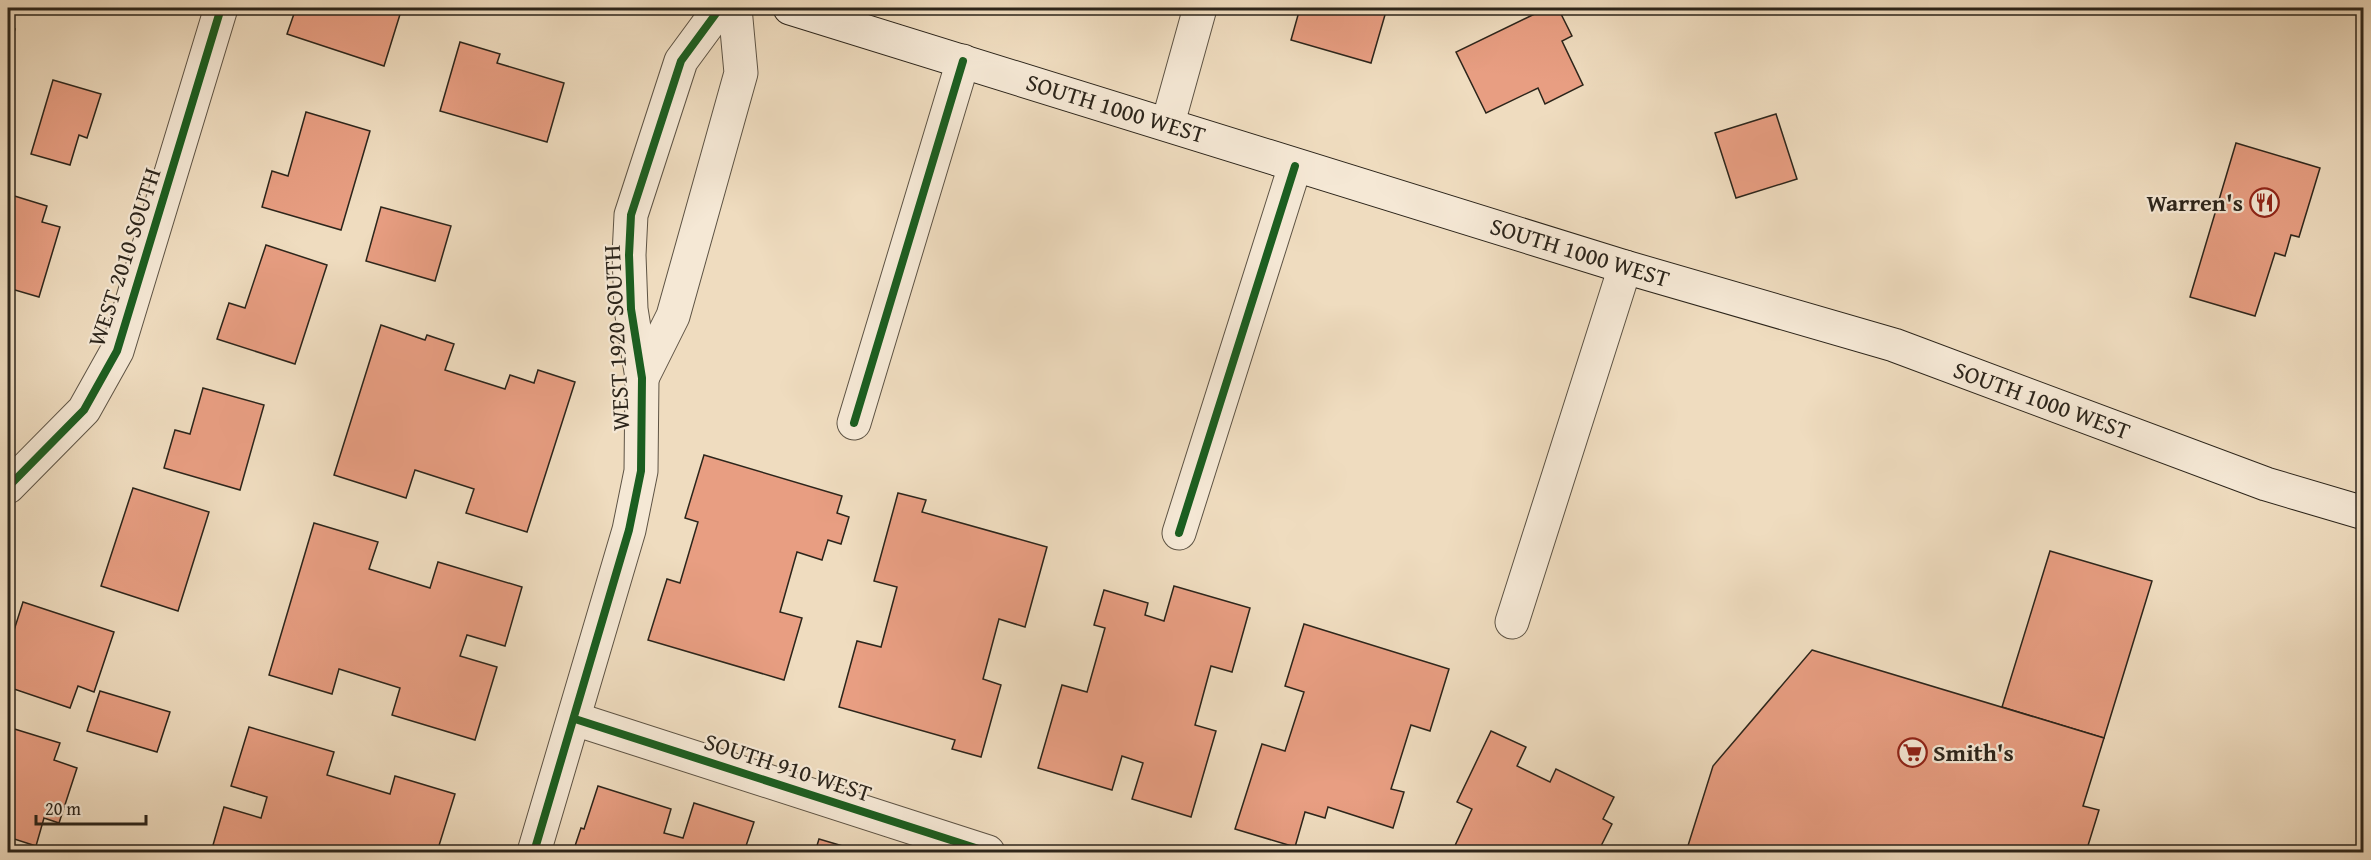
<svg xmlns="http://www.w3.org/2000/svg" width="2371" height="860" viewBox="0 0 2371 860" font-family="'Gentium Book Plus',serif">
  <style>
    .building { fill: #e89e82; stroke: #2c251b; stroke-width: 1.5 }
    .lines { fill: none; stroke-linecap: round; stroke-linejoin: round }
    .minor-casing { stroke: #5d5344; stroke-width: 35 }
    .secondary-casing { stroke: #2c251b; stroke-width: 35 }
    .minor { stroke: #f5e8d5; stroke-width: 33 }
    .secondary { stroke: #f5e8d5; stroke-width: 33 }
    .cycleway-casing { stroke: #f5e8d5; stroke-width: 11 }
    .cycleway { stroke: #1b5e20; stroke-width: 8 }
    .labels { text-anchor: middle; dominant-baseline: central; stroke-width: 4.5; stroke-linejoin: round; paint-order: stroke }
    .street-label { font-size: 24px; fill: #2c251b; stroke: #f5e8d5 }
    .poi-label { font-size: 24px; font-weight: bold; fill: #2c251b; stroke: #f5e8d5; text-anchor: end }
  </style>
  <rect width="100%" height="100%" fill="#efdcbf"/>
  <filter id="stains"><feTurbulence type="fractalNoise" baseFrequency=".00333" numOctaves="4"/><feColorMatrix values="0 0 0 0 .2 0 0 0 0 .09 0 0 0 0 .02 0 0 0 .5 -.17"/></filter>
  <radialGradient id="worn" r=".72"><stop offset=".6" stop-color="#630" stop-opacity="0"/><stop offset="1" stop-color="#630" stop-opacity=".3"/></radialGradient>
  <!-- building -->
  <g class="building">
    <polygon points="296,8 402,8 384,66 287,34"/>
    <polygon points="1300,8 1387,8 1371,63 1291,40"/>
    <polygon points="1547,8 1558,8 1572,36 1562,41 1583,85 1545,104 1538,88 1486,113 1456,52"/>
    <polygon points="8,26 15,29 8,53"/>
    <polygon points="460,42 500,54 497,63 564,83 547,142 440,111"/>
    <polygon points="53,80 101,94 87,138 79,135 70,165 31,154"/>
    <polygon points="306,112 370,131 341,230 262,207 272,171 288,176"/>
    <polygon points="1776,114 1797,179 1736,198 1715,133"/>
    <polygon points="2236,143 2320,168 2299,237 2291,235 2285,256 2275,253 2255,316 2190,297"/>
    <polygon points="8,194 47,206 42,222 60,227 39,297 8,288"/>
    <polygon points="381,207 451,226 435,281 366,261"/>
    <polygon points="266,245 327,265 295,364 217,339 229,303 245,308"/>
    <polygon points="381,325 425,340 427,335 454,344 445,370 505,389 510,375 534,383 538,370 575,382 527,532 466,513 474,489 415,470 406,498 334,475"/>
    <polygon points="203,388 264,405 240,490 164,468 175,430 190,434"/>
    <polygon points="704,455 842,496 837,513 849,517 841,544 828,540 822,560 797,552 780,612 802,618 784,680 648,640 667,579 680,583 698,522 685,518"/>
    <polygon points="133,488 209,512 178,611 101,586"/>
    <polygon points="898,493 926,500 922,512 1047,547 1025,627 999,619 983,679 1001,685 981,757 952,749 955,740 839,707 857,641 881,647 897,587 874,581"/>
    <polygon points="314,523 378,542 369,569 430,588 438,562 522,587 505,646 467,635 460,656 497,667 475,740 392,715 400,688 339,669 332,694 269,675"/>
    <polygon points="2050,551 2152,581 2104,738 2002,707"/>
    <polygon points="1174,586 1250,608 1232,672 1211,666 1195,725 1216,731 1191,817 1132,799 1143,763 1122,756 1112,790 1038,768 1062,685 1087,692 1105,628 1094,625 1104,590 1148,603 1145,615 1164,621"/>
    <polygon points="23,602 114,632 94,692 78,686 70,708 8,687 8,649"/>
    <polygon points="1304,624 1449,669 1430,731 1411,725 1391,789 1404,792 1393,828 1328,807 1325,818 1305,812 1295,847 1235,829 1262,744 1285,751 1304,692 1285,686"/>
    <polygon points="1812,650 2104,738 2083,806 2099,810 2086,852 1686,852 1713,766"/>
    <polygon points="100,691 170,712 157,752 87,731"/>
    <polygon points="8,727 60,743 54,760 77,768 59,823 44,818 36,846 8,837"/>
    <polygon points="249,727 334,752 327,775 390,794 395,776 455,794 437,852 211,852 224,807 261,818 267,797 231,786"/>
    <polygon points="1491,731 1526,747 1517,766 1550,782 1556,769 1614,797 1603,819 1612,824 1598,852 1583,846 1580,852 1452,852 1472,809 1457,802"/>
    <polygon points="598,786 671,809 664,833 683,838 694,803 754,822 744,852 573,852 581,828 584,829"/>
    <polygon points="819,839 863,852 815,852"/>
  </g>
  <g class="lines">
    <defs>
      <g id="minor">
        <polyline points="1168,123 1200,8"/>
        <polyline points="642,378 673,316 741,73 735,8"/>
        <polyline points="854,423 963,61"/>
        <polyline points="8,487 84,410 117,351 221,8"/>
        <polyline points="1179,533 1295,166"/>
        <polyline points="1512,622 1625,267"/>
        <polyline points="575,719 988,852"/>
        <polyline points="534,852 629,530 641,471 642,378 631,309 629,255 631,215 681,61 720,8"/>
      </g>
      <polyline id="secondary" points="790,8 1625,267 1894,345 2266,484 2364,513"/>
    </defs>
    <!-- minor casing -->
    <use href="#minor" class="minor-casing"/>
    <!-- secondary casing -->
    <use href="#secondary" class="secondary-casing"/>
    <!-- minor -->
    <use href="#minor" class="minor"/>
    <!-- secondary -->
    <use href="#secondary" class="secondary"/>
    <defs>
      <g id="cycleway">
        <polyline points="854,423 963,61"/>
        <polyline points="8,487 84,410 117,351 221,8"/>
        <polyline points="1179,533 1295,166"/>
        <polyline points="575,719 988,852"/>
        <polyline points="534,852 629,530 641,471 642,378 631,309 629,255 631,215 681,61 720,8"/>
      </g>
    </defs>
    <!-- cycleway casing -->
    <use href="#cycleway" class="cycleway-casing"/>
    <!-- cycleway -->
    <use href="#cycleway" class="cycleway"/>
  </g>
  <!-- icons -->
  <defs>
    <symbol id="restaurant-ring" viewBox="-11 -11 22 22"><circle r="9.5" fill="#f5e8d5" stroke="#8f2418" stroke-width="1.5"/><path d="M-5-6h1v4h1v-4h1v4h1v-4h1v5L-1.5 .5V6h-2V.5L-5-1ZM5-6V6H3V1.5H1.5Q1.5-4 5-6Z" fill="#8f2418"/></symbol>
    <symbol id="supermarket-ring" viewBox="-11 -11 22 22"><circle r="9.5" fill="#f5e8d5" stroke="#8f2418" stroke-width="1.5"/><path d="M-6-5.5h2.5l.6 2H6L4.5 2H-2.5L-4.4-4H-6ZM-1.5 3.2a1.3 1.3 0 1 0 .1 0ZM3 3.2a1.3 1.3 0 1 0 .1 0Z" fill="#8f2418"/></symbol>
  </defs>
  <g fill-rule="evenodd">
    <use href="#restaurant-ring" x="2248" y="186" width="33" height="33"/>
    <use href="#supermarket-ring" x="1896" y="736" width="33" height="33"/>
  </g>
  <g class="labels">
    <!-- street labels -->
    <g class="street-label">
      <text transform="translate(1116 108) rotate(17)">SOUTH 1000 WEST</text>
      <text transform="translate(1580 252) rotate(17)">SOUTH 1000 WEST</text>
      <text transform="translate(124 257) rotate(-72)">WEST 2010 SOUTH</text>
      <text transform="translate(616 338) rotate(-93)">WEST 1920 SOUTH</text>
      <text transform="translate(2042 400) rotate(20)">SOUTH 1000 WEST</text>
      <text transform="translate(788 767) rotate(18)">SOUTH 910 WEST</text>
    </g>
    <!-- poi labels -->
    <g class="poi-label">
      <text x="2243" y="202">Warren's</text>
      <text x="1933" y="752" text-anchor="start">Smith's</text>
    </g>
  </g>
  <!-- margin -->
  <rect width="2371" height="860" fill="none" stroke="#efdcbf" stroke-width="30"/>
  <rect x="9" y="9" width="2353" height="842" fill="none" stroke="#2c251b" stroke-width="3"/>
  <rect x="15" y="15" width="2341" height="830" fill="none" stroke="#2c251b" stroke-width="1.5"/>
  <!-- scale -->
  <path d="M36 815v9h110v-9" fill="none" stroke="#2c251b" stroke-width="3"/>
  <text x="45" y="815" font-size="18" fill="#2c251b" stroke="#f5e8d5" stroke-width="4.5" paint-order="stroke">20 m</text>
  <rect width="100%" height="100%" filter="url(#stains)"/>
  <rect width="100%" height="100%" fill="url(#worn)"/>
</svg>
